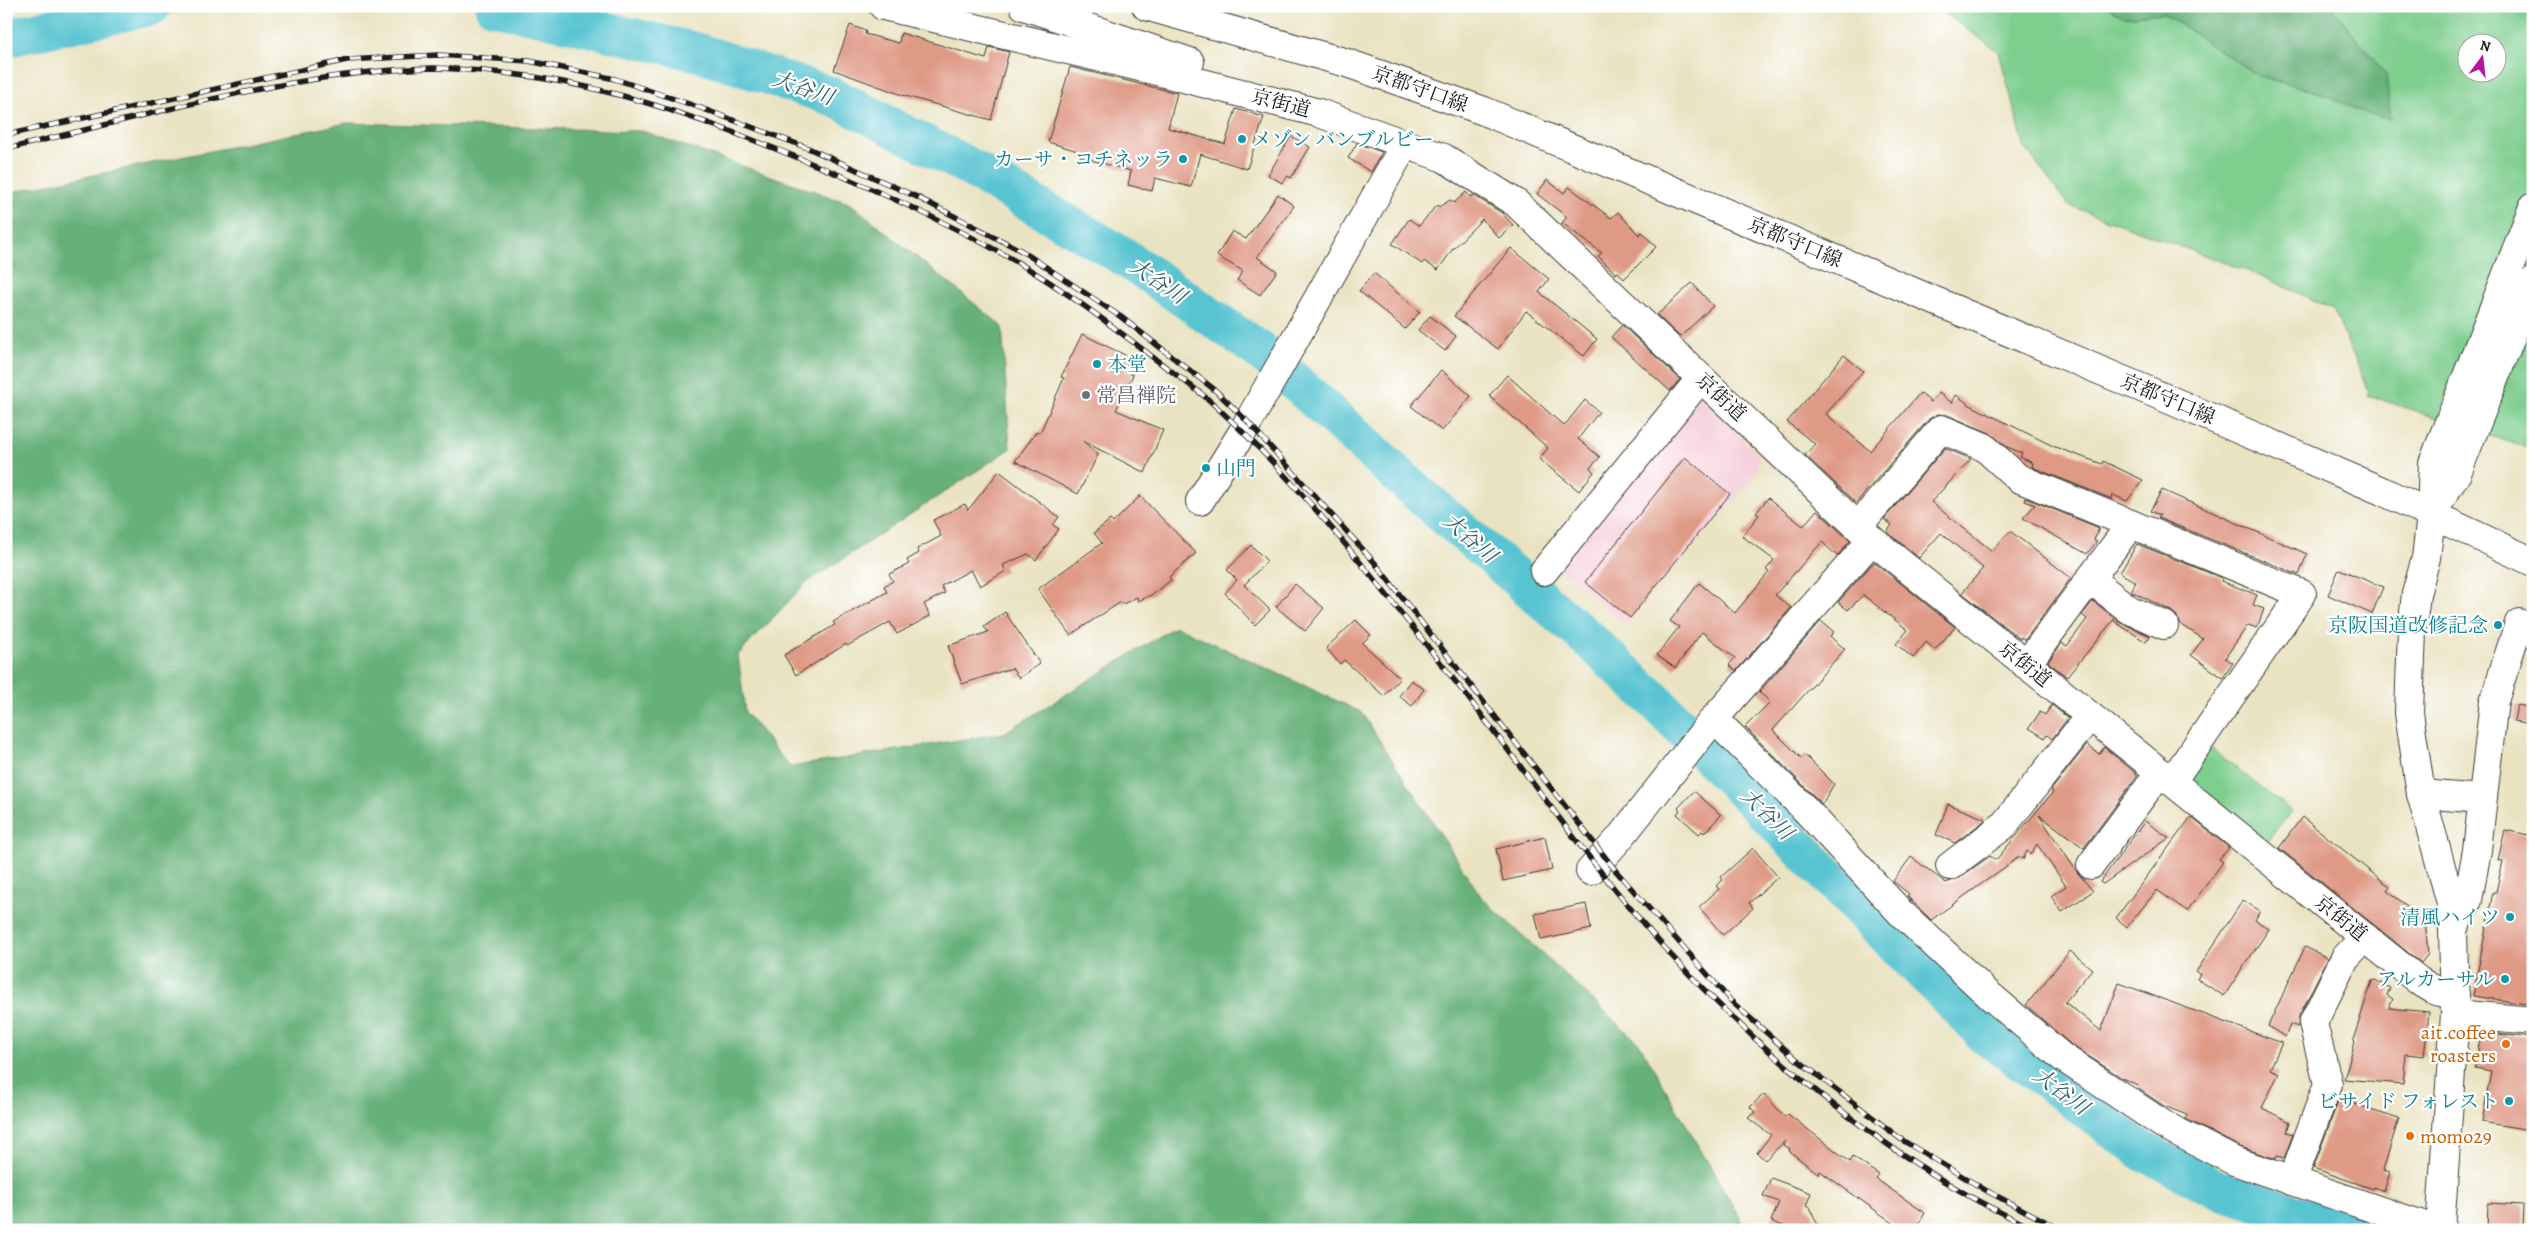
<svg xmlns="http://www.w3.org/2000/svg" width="2539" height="1236" viewBox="0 0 2539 1236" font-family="Alegreya,'Noto Serif JP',serif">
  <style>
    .built { fill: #f6cfd9 }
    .green { fill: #7ece8e; stroke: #4d7555; fill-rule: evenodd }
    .forest { fill: #66b179; stroke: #41664a }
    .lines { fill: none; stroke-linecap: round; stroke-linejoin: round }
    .river { stroke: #58c4d1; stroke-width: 39 }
    .building { fill: #df9a86 }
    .minor-casing { stroke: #3b3a35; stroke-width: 30 }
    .major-casing { stroke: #3b3a35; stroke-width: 30 }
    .minor { stroke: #fff; stroke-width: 28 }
    .major { stroke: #fff; stroke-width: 28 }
    .rail-casing { stroke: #1c1c1c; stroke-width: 5.5 }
    .rail { stroke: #fff; stroke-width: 4; stroke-dasharray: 11; stroke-linecap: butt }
    .culture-dot { fill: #0f9aa8; stroke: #fff; stroke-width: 2 }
    .worship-dot { fill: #6b7280; stroke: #fff; stroke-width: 2 }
    .food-dot { fill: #e8710a; stroke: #fff; stroke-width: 2 }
    .labels { text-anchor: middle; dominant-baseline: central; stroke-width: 4.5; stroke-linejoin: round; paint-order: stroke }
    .street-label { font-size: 20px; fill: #1c1c1c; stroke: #fff }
    .culture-label { font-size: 20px; fill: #0d838f; stroke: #fff; text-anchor: end }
    .worship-label { font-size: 20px; fill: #5b616d; stroke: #fff; text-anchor: start }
    .food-label { font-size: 20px; fill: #c56008; stroke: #fff; text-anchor: end }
    .water-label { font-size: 21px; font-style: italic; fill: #345f64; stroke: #fff }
  </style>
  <rect width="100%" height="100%" fill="#fff"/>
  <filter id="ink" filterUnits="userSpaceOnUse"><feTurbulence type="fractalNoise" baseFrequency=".02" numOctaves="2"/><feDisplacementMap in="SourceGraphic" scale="10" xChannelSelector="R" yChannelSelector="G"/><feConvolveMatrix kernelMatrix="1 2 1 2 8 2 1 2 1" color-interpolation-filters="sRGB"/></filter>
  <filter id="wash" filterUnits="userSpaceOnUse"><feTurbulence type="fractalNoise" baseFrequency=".0096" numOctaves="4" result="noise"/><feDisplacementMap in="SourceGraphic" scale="20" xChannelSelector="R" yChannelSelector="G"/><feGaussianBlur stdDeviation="1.12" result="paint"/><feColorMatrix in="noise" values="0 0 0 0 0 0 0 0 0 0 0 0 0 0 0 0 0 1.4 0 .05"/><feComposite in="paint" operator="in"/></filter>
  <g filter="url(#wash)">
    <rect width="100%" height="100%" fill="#eae3c2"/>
    <!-- built -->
    <polygon class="built" points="1700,396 1759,455 1757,473 1625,625 1557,567"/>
    <!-- green -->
    <g class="green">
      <path d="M1934,6H2107L2124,17L2163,13L2258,76L2322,93L2366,114L2386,75L2331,6H2533V450L2367,395L2369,391L2333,309L2261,276L2068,205L2024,146L1999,52ZM2466,42H2496V72H2466Z"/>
      <polygon points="2211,748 2291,811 2266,842 2186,780"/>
    </g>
    <!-- forest -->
    <g class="forest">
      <polygon points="2107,6 2331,6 2386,75 2391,119 2366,114 2322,93 2258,76 2163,13 2124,17"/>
      <polygon points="347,123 642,131 851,204 1002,326 1010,449 806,583 738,655 745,712 790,767 1004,733 1176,626 1361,712 1482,898 1639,1043 1747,1230 6,1230 6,193"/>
    </g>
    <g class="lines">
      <!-- river -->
      <g class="river">
        <polyline points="494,6 697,52 831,96 962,163 1123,256 1263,353 1419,494 1587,638 1653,699 1983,1033 2141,1150 2223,1191 2346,1230"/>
        <polyline points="6,38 152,6"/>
      </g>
    </g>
    <g id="blocks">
      <!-- building -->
      <g class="building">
        <polygon points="850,25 866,31 865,34 899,43 901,33 986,59 989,47 1009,52 991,120 902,95 834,70"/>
        <polygon points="1070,67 1177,93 1168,128 1225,144 1236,109 1264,117 1247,169 1200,154 1191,187 1155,178 1152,191 1128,185 1131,171 1080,157 1081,152 1048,142"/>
        <polygon points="1291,136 1310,147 1291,178 1288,176 1282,183 1268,175"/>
        <polygon points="1357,143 1382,152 1371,172 1348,158"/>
        <polygon points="1547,180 1564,193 1569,187 1611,218 1618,212 1639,235 1642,232 1656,247 1624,279 1618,272 1616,274 1598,256 1602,253 1562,223 1567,217 1537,194"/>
        <polygon points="1466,192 1470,197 1473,195 1502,213 1513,225 1499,238 1482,219 1452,250 1438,270 1424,261 1422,264 1392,244 1409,219 1419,226 1437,205 1439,207 1450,200 1454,203"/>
        <polygon points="1278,194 1294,206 1257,257 1277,271 1260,295 1237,280 1243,271 1217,256 1232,231 1246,239"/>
        <polygon points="1511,248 1549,279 1539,292 1597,339 1584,356 1526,311 1498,349 1454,316"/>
        <polygon points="1374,273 1420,312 1405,329 1359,291"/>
        <polygon points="1692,283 1713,306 1680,337 1657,315"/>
        <polygon points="1430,316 1456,336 1445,351 1418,330"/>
        <polygon points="1622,325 1680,379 1670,391 1611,337"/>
        <polygon points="1082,334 1131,358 1124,371 1133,375 1116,410 1163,430 1145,473 1083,441 1098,455 1078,494 1015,461 1037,431 1040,433 1064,378 1061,377"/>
        <polygon points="1844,355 1863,371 1826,414 1870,451 1920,393 1931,402 1939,393 1952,403 1956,395 1970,405 2055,447 2102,464 2103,461 2143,480 2127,501 2113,495 2112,499 2032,467 2033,463 2020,457 2022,453 2007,447 1990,433 1947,415 1938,414 1929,419 1856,503 1805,455 1815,444 1787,422"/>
        <polygon points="1441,370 1471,396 1442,431 1411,406"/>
        <polygon points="1507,375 1564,426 1585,400 1599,412 1578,439 1600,457 1590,468 1594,472 1579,491 1539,459 1548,448 1489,396"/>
        <polygon points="1945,448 1971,459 1931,502 1992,551 2010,531 2071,578 2025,640 2021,637 2020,639 1962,593 1983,568 1941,533 1919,558 1887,532 1892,525 1884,519"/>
        <polygon points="1685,457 1730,494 1630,618 1585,582"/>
        <polygon points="999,471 1059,517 1053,525 1059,529 1036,560 1028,554 1003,565 1006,571 980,586 971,570 941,586 945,593 924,604 930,616 897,634 890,622 847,646 846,644 796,675 784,655 835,625 833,622 887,592 884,586 893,581 889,574 909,564 907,560 919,553 917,549 941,536 933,520 965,504 968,510"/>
        <polygon points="2162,490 2307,554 2299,575 2158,518 2160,515 2150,511"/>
        <polygon points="1140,496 1196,553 1169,577 1171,580 1155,593 1138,601 1137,597 1123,604 1121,602 1070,635 1038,589 1102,543 1094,533 1110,520 1113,523"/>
        <polygon points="1768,498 1803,526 1817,510 1850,541 1837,556 1822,542 1775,595 1791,608 1736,671 1729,665 1735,658 1702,632 1675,668 1657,655 1679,627 1670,621 1699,583 1735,613 1769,572 1766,570 1774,560 1742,536 1759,515 1756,513"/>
        <polygon points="2026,498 2099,528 2094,540 2097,541 2087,554 2023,518 2035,505 2025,501"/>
        <polygon points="2137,544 2222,578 2221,581 2257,595 2253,605 2264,609 2257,628 2248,625 2225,658 2233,663 2223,678 2191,655 2203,639 2179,623 2177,616 2171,611 2131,591 2136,582 2120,573"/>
        <polygon points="1251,545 1267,561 1244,585 1270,610 1255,625 1225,593 1237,580 1227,570"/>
        <polygon points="1874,562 1955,627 1935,650 1926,642 1913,658 1896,644 1908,630 1863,595 1848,610 1838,602"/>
        <polygon points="2339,569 2383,587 2372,614 2328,595"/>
        <polygon points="1295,584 1324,608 1305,631 1276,607"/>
        <polygon points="2093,601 2115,618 2067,677 2048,662 2062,643 2067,646 2087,619 2082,615"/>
        <polygon points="1005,612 1040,664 1019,678 1012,668 962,684 948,646 988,632 984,627"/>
        <polygon points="2116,619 2124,624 2150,636 2146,642 2114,621"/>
        <polygon points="1356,620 1371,635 1362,643 1400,678 1384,696 1344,660 1340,664 1326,648"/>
        <polygon points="1821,621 1834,632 1830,636 1834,640 1845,649 1773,730 1801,758 1805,755 1834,784 1822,804 1745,727 1770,702 1759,692"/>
        <polygon points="1411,680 1424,689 1412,706 1399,696"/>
        <polygon points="2052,705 2068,718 2052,739 2047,735 2045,738 2029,728 2040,712 2045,715"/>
        <polygon points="2517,705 2533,708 2533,724 2514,721"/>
        <polygon points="2087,745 2099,754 2104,747 2138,775 2084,848 2039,815 2077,872 2093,891 2062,912 2051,896 2066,886 2037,844 2031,854 2027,851 2023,859 2019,857 1931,920 1907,896 1909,894 1893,881 1911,857 1946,883 1959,878 1990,856 1996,860 2053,792 2051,790"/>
        <polygon points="1694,791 1721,815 1704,833 1702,831 1699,834 1677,814 1680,810 1678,808"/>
        <polygon points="1948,804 1985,819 1984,821 1955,843 1936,835"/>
        <polygon points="2191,817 2229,848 2219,859 2223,862 2187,911 2157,890 2127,927 2116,918"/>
        <polygon points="2302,817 2390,887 2387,891 2425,919 2428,954 2421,963 2279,848"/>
        <polygon points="2145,821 2169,838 2103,884 2100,882"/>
        <polygon points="2505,830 2533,836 2533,1005 2473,996 2493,892 2496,892 2503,861 2498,860"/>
        <polygon points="1545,837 1552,870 1503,881 1496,849"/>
        <polygon points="1753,848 1778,877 1749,903 1753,908 1723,935 1699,907 1719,889 1716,886 1723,880 1721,877"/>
        <polygon points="2243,900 2260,911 2255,920 2269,929 2224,996 2197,979 2200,974 2196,972"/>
        <polygon points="1586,904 1591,929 1541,940 1535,914"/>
        <polygon points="2305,947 2328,958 2299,1016 2298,1027 2290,1024 2285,1037 2268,1026"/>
        <polygon points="2070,951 2092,969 2065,1002 2101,1031 2119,983 2282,1043 2270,1069 2279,1073 2262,1108 2290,1122 2287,1132 2293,1134 2284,1158 2277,1156 2276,1159 2240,1147 2186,1119 2187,1115 2164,1106 2137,1088 2138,1085 2124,1079 2071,1045 2026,1005"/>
        <polygon points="2375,980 2390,988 2387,995 2393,999 2389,1008 2429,1012 2424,1056 2406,1054 2403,1084 2344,1079 2355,1042 2353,1040 2372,981"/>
        <polygon points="2481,1032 2533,1038 2533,1111 2530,1130 2482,1122 2491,1071 2475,1068"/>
        <polygon points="1764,1094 1785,1117 1788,1114 1850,1162 1853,1157 1879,1175 1876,1179 1925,1213 1915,1230 1903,1230 1820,1171 1819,1174 1789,1151 1790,1149 1784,1145 1786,1140 1765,1160 1757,1153 1771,1135 1748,1118 1755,1112 1750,1107"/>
        <polygon points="2339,1099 2399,1118 2383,1170 2390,1172 2384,1191 2374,1187 2373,1189 2313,1168"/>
        <polygon points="1771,1178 1811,1193 1806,1206 1810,1208 1820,1230 1792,1230 1771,1221 1779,1202 1763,1196"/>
        <polygon points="2488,1203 2523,1205 2522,1230 2487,1230"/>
      </g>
    </g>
  </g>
  <g filter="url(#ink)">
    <use href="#blocks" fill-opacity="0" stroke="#3b3a35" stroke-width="1"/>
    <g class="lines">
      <defs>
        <g id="minor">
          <polyline points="883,6 1156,71 1319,113 1444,158 1516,203 1872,540 2419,981 2436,991 2455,995"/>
          <polyline points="1024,6 1190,62"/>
          <polyline points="1200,501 1242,433 1405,144"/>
          <polyline points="2431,515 2426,558 2416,594 2412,630 2409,713 2421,794 2451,903 2453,929 2455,1014 2440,1230"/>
          <polyline points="1858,526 1941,429 1984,447 2018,478 2302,594 2172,781"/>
          <polyline points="1544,571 1701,378"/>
          <polyline points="2090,579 2130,610 2164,625"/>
          <polyline points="2026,665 2131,524"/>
          <polyline points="1714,719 1805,809 1901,913 1988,994 2062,1057 2164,1125 2234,1161 2437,1230"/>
          <polyline points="2421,794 2482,799"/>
          <polyline points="2091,865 2160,772"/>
          <polyline points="1950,866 2003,826 2089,717"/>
          <polyline points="1590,871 1619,839 1712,721 1872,540"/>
          <polyline points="2453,929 2468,900 2477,850 2494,701 2519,623"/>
          <polyline points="2455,1014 2533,1021"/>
          <polyline points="2292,1181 2328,1084 2313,1023 2345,958 2365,937"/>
        </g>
        <g id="major">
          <polyline points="1146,6 1347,63 1484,111 2156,394 2382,491 2533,562"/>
          <polyline points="2432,513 2457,473 2533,281"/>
          <polyline points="2431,515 2433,463 2533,207"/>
        </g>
      </defs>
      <!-- minor casing -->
      <use href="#minor" class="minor-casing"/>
      <!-- major casing -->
      <use href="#major" class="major-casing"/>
      <!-- minor -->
      <use href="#minor" class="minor"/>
      <!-- major -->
      <use href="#major" class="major"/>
      <defs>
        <g id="rail">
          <polyline points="6,135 347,60 438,55 529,61 615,79 698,107 808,148 917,197 1022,251 1121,317 1215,390 1248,422 1375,563 1616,871 1731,1001 1795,1058 1902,1140 1987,1191 2062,1230"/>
          <path d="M6,149C147,116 288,72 433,68C449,68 466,70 482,71C582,79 666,106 758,142C846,176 935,215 1017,262C1063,289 1107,322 1150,355C1169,370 1190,384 1209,400C1301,483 1378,584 1455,681C1527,772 1592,868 1670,954C1757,1048 1858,1132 1969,1196C1990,1208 2013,1218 2035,1230"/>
        </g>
      </defs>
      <!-- rail casing -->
      <use href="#rail" class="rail-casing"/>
      <!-- rail -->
      <use href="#rail" class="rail"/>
    </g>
  </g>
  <!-- markers -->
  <g class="culture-dot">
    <circle cx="1242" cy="139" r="5"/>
    <circle cx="1183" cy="159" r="5"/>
    <circle cx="1097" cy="364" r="5"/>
    <circle cx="1206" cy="468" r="5"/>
    <circle cx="2498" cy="625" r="5"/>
    <circle cx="2510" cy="917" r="5"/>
    <circle cx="2505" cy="979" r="5"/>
    <circle cx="2509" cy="1101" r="5"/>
  </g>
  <circle class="worship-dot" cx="1086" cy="395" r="5"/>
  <g class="food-dot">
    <circle cx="2506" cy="1044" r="5"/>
    <circle cx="2410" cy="1136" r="5"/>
  </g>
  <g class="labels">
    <!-- street labels -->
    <g class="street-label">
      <text transform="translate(1420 89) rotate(20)">京都守口線</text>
      <text transform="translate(1281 103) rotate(15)">京街道</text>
      <text transform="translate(1795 242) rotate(23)">京都守口線</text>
      <text transform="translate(1721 397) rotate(43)">京街道</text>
      <text transform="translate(2168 399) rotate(23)">京都守口線</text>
      <text transform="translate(2025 664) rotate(39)">京街道</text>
      <text transform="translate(2341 918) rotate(39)">京街道</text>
    </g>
    <!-- culture labels -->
    <g class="culture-label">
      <text x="1252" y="139" text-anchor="start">メゾン バンブルビー</text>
      <text x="1173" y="159">カーサ・コチネッラ</text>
      <text x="1107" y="364" text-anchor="start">本堂</text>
      <text x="1216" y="468" text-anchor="start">山門</text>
      <text x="2488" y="625">京阪国道改修記念</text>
      <text x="2500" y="917">清風ハイツ</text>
      <text x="2495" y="979">アルカーサル</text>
      <text x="2499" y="1101">ビサイド フォレスト</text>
    </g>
    <!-- worship labels -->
    <g class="worship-label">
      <text x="1096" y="395">常昌禅院</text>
    </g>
    <!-- food labels -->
    <g class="food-label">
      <text x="2496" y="1032">ait.coffee<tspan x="2496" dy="23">roasters</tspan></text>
      <text x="2420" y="1136" text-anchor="start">momo29</text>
    </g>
    <!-- water labels -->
    <g class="water-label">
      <text transform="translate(803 88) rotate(19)">大谷川</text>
      <text transform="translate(1158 281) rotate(34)">大谷川</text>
      <text transform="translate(1470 538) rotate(41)">大谷川</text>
      <text transform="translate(1767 814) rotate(45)">大谷川</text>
      <text transform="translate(2061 1091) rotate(37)">大谷川</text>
    </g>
  </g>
  <!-- margin -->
  <rect width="2539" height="1236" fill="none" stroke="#fff" stroke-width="25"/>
  <!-- north arrow -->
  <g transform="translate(2482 58) rotate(15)"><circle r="24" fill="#ffffff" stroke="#a4a4a4"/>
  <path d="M0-4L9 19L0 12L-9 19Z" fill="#b5179e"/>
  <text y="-8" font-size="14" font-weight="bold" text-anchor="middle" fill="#1c1c1c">N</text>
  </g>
</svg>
